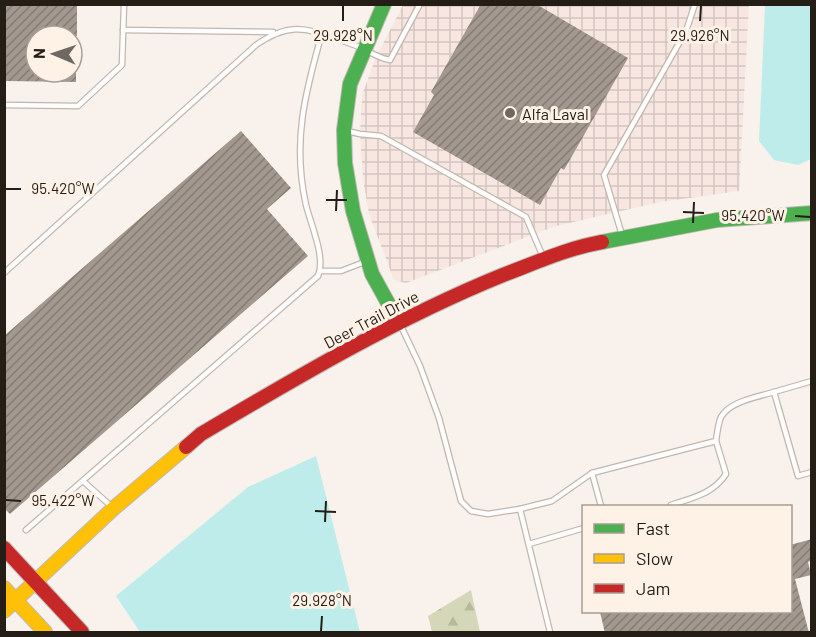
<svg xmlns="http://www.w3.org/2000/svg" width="816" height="637" viewBox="0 0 816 637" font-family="Barlow,sans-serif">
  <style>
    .industrial { fill: url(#industrial-grid) }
    .forest { fill: url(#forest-firs) }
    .water { fill: #beeceb }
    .building { fill: url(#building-hatch) }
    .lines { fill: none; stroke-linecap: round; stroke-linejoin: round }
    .lane-casing { stroke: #bfb8b2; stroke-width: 7 }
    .fast-casing { stroke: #bfb8b2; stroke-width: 16 }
    .slow-casing { stroke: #bfb8b2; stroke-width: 16 }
    .jam-casing { stroke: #bfb8b2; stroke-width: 16 }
    .lane { stroke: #fefdfc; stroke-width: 4.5 }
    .fast { stroke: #4caf50; stroke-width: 14 }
    .slow { stroke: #ffc107; stroke-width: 14 }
    .jam { stroke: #c62828; stroke-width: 14 }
    .ticks { fill: none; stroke: #241e17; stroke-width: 2 }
    .poi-dot { fill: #6f6862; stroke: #fef2e7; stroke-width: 2 }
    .labels { text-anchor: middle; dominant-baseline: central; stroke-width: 6; stroke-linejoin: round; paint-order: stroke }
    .poi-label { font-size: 16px; fill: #241e17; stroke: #fef2e7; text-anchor: start }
    .street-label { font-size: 16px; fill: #241e17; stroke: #fef2e7 }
    .ticks-label { font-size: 15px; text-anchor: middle; fill: #241e17; stroke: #fef2e7; stroke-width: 6; stroke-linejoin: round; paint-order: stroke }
  </style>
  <defs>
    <pattern id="industrial-grid" width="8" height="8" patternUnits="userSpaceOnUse" patternTransform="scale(1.5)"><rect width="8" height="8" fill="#f8e6e1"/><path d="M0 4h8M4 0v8" fill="none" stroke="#d4c5c0"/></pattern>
    <pattern id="forest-firs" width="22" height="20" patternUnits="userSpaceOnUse" patternTransform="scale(1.5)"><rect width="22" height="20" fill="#d5d7b9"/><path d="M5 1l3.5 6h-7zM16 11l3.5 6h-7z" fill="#b7b89e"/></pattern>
    <pattern id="building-hatch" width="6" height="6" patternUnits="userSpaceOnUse" patternTransform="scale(1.5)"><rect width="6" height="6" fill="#a2988e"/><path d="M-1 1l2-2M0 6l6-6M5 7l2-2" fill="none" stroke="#847b73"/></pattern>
  </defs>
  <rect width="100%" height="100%" fill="#f9f2ec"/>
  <!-- industrial -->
  <polygon class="industrial" points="403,5 749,5 739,191 660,202 556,226 406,283 394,280 369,214 363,179 360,134 362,95 376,57"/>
  <!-- forest -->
  <polygon class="forest" points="471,590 480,632 432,632 428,616"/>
  <!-- water -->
  <g class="water">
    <polygon points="765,5 811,5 811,159 798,165 774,160 759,141"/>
    <polygon points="316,456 360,632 140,632 116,596 248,487"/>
  </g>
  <!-- building -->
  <g class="building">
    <polygon points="4,4 77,4 77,36 36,36 36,72 76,72 76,82 4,81"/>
    <polygon points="481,4 536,4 628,58 564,170 561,168 540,205 413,132 434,95 431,92"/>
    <polygon points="241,131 291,188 267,209 308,256 10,514 4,508 4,336"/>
    <polygon points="812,539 812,560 808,562 811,575 795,579 809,633 605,633 600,612 790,612 790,545"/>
  </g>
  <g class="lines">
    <defs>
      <g id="lane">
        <polyline points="123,30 273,32"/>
        <polyline points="4,105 78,106 122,65 124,4"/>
        <polyline points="347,131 360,134 381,136 526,217 543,257"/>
        <polyline points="622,235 604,175 686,31 695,4"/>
        <polyline points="320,271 341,271 367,261"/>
        <path d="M4,273L256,45C286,24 304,26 337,39C346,42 355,45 364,49C373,54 379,58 390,60L420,4"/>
        <polyline points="400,324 420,366 439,418 461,501 471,511 488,514 520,509"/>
        <polyline points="774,392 812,381"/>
        <polyline points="592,473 601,506"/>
        <polyline points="83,481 112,507"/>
        <path d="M671,505C692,498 713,494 726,474L716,441"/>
        <path d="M26,530L318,276C326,258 311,225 306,205C292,142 305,93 322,33"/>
        <polyline points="529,544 584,528"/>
        <path d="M550,632L520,509L552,501L592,473L716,441C717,434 718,424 721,417C730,401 758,397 774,392L798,476L812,472"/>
      </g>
      <g id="fast">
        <polyline points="384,4 350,84 344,130 345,163 353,211 372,274 399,323"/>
        <polyline points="602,242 717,220 812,213"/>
      </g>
      <g id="slow">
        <polyline points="4,588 45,632"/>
        <polyline points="4,611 114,508 186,447"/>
      </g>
      <g id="jam">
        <path d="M186,447L201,434C299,376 397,318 503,275C535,263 568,248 602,242"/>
        <polyline points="4,548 82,632"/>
      </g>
    </defs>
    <!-- lane casing -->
    <use href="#lane" class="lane-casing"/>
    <!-- fast casing -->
    <use href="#fast" class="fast-casing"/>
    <!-- slow casing -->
    <use href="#slow" class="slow-casing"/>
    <!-- jam casing -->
    <use href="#jam" class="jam-casing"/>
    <!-- lane -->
    <use href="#lane" class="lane"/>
    <!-- fast -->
    <use href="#fast" class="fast"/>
    <!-- slow -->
    <use href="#slow" class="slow"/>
    <!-- jam -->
    <use href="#jam" class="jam"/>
  </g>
  <!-- ticks -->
  <path class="ticks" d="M343,21V6M700,21L701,6M6,189H21M326,200H347M336,211L337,190M683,212L704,213M795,216L810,217M693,223L694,202M6,500L21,501M315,511L336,512M325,522L326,501M321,631L322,616"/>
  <!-- markers -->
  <circle class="poi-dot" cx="510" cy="113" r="6"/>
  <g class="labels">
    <!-- poi labels -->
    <g class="poi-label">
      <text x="522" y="113">Alfa Laval</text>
    </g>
    <!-- street labels -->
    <g class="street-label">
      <text transform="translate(371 319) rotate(-28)">Deer Trail Drive</text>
    </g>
  </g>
  <g class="ticks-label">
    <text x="343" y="41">29.928°N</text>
    <text x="700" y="41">29.926°N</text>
    <text x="63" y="194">95.420°W</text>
    <text x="753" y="221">95.420°W</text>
    <text x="63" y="506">95.422°W</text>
    <text x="322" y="606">29.928°N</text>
  </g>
  <!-- border -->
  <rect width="816" height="637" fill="none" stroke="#241e17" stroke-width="12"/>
  <!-- legend -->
  <rect x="582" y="505" width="210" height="108" fill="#fef2e7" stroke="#a79d94" stroke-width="1.5"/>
  <rect x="594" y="524" width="30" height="9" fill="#4caf50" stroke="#a79d94" stroke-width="1.5"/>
  <text x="636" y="535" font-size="18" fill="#241e17">Fast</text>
  <rect x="594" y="554" width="30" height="9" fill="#ffc107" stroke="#a79d94" stroke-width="1.5"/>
  <text x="636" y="565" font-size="18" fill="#241e17">Slow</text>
  <rect x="594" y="584" width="30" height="9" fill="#c62828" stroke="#a79d94" stroke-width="1.5"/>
  <text x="636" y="595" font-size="18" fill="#241e17">Jam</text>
  <!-- north arrow -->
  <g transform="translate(54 54) rotate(272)"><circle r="28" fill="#fef2e7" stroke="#a79d94" stroke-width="1.5"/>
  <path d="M0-4.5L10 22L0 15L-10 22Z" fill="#6f6862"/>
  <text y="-9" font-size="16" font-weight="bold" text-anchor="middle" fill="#241e17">N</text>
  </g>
</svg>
